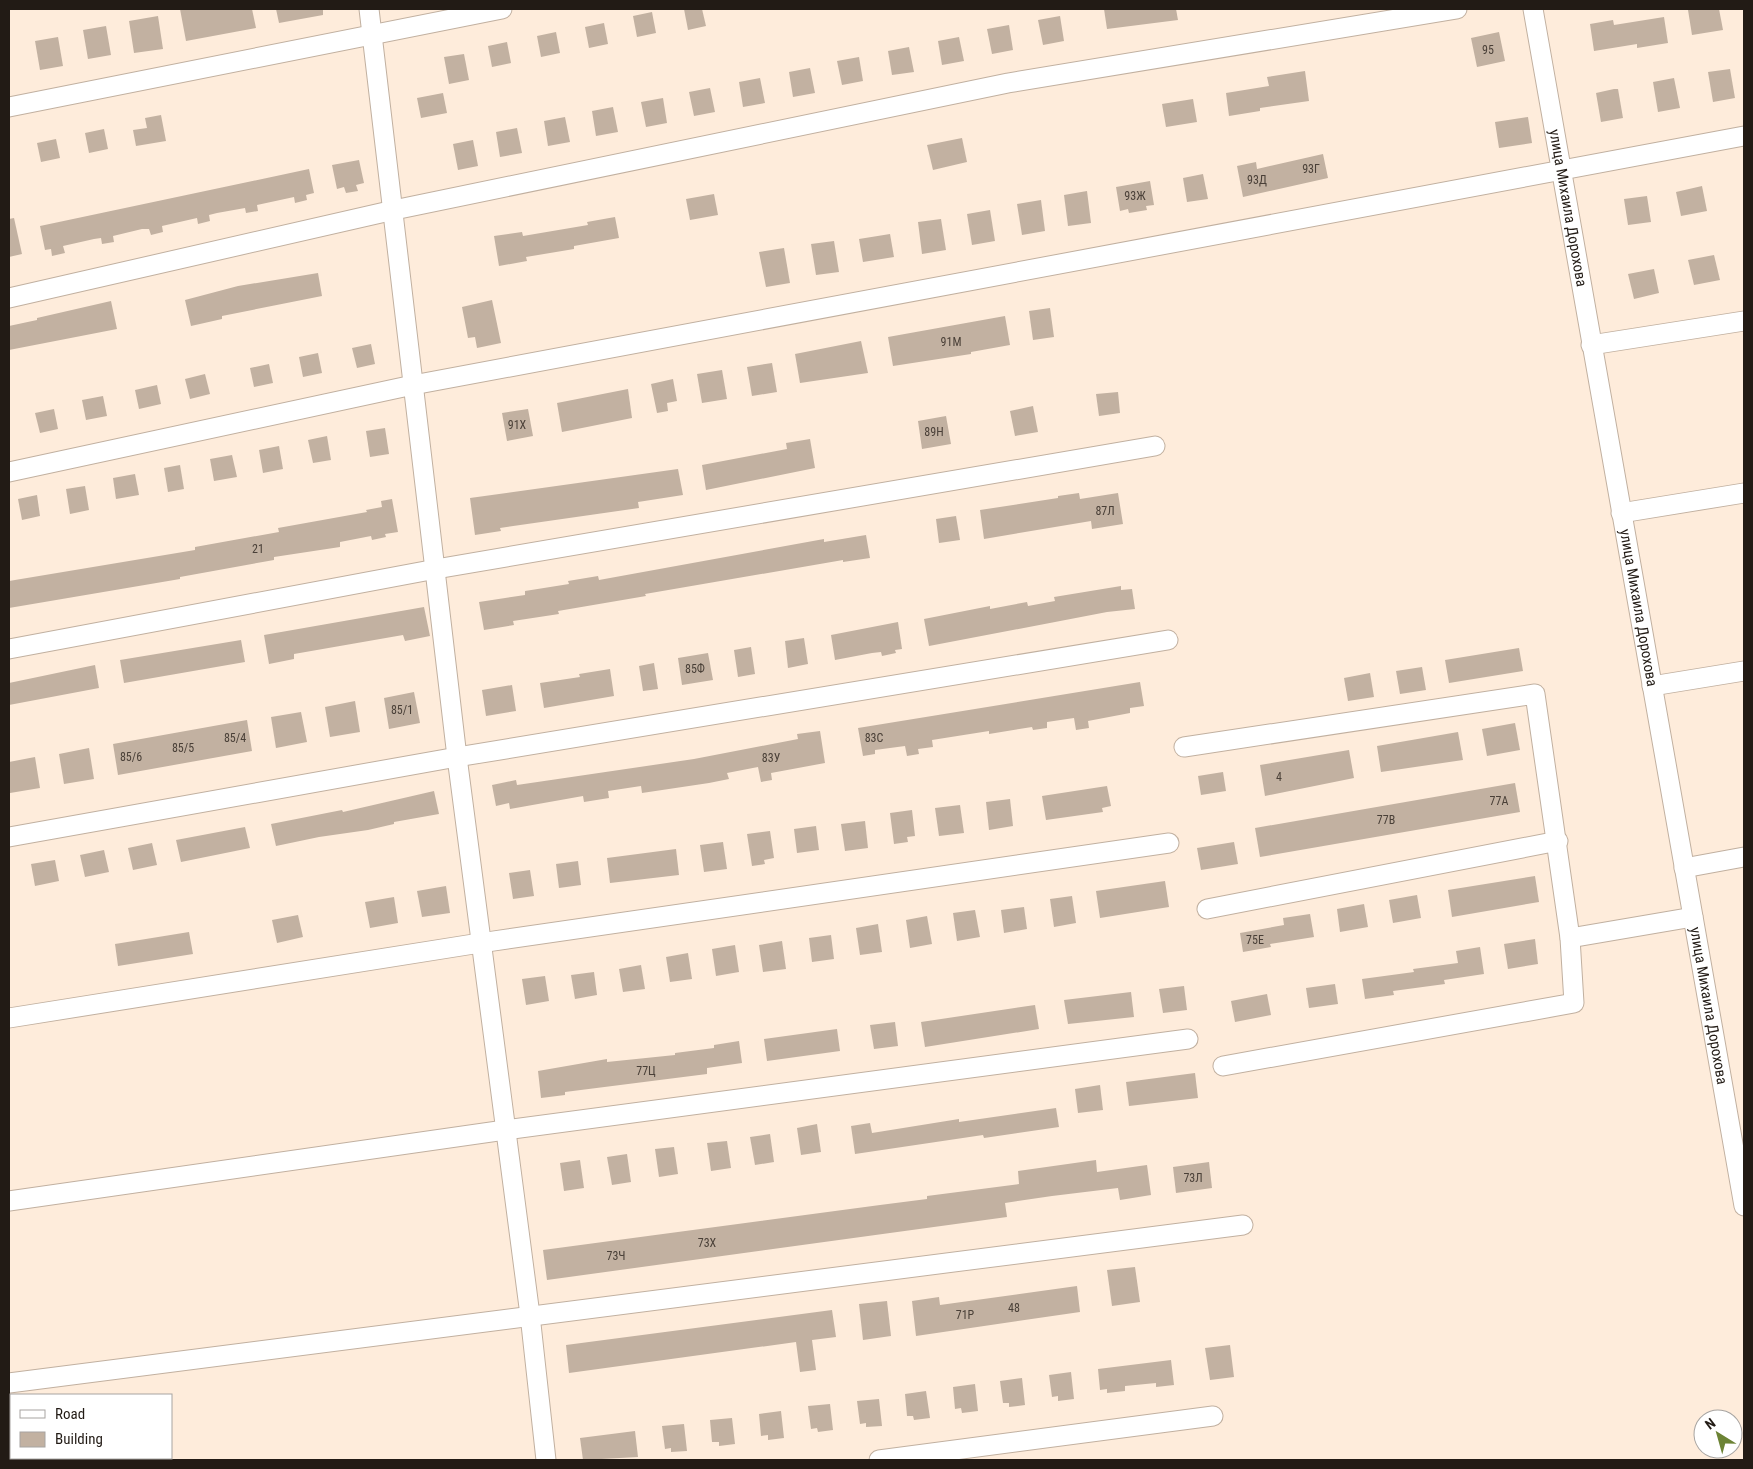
<svg xmlns="http://www.w3.org/2000/svg" width="1753" height="1469" viewBox="0 0 1753 1469" font-family="'Roboto Condensed',sans-serif">
  <style>
    .building { fill: #c2b1a1 }
    .lines { fill: none; stroke-linecap: round; stroke-linejoin: round }
    .street-casing { stroke: #c1b0a0; stroke-width: 21 }
    .street { stroke: #fff; stroke-width: 19 }
    .labels { text-anchor: middle; dominant-baseline: central; stroke-width: 5; stroke-linejoin: round; paint-order: stroke }
    .number-label { font-size: 12px; fill: #4a4038 }
    .street-label { font-size: 15px; fill: #221b15; stroke: #fff }
  </style>
  <rect width="100%" height="100%" fill="#feecdb"/>
  <!-- building -->
  <g class="building">
    <polygon points="180,9 252,9 256,28 186,41"/>
    <polygon points="276,9 323,9 323,15 279,23"/>
    <polygon points="684,9 702,9 706,26 688,30"/>
    <polygon points="1104,9 1176,9 1178,20 1107,29"/>
    <polygon points="1719,9 1723,30 1692,35 1688,10"/>
    <polygon points="652,12 656,33 637,37 633,16"/>
    <polygon points="158,16 163,49 134,53 129,21"/>
    <polygon points="1060,16 1064,41 1043,45 1038,20"/>
    <polygon points="1664,17 1668,43 1637,48 1637,44 1594,51 1590,24 1613,20 1614,25"/>
    <polygon points="604,23 608,44 589,48 585,27"/>
    <polygon points="1009,25 1013,50 992,54 987,29"/>
    <polygon points="106,26 111,55 88,59 83,30"/>
    <polygon points="556,32 560,53 541,57 537,36"/>
    <polygon points="1499,32 1505,61 1477,67 1471,38"/>
    <polygon points="58,37 63,66 40,70 35,41"/>
    <polygon points="959,37 964,61 942,65 938,41"/>
    <polygon points="507,42 511,63 492,67 488,46"/>
    <polygon points="909,47 914,72 892,75 888,51"/>
    <polygon points="464,54 469,80 449,84 444,57"/>
    <polygon points="859,57 863,81 842,85 837,61"/>
    <polygon points="810,68 815,93 793,97 789,72"/>
    <polygon points="1730,69 1735,98 1713,102 1708,72"/>
    <polygon points="1305,71 1309,101 1260,108 1260,111 1229,116 1226,93 1269,86 1267,77"/>
    <polygon points="760,78 765,103 743,107 739,82"/>
    <polygon points="1674,78 1680,108 1658,112 1653,82"/>
    <polygon points="710,88 715,112 694,116 689,92"/>
    <polygon points="1614,89 1618,89 1623,118 1601,122 1596,93"/>
    <polygon points="443,93 447,113 421,118 417,98"/>
    <polygon points="663,98 667,123 646,127 641,102"/>
    <polygon points="1193,99 1197,122 1166,127 1162,104"/>
    <polygon points="613,107 618,132 596,136 592,111"/>
    <polygon points="161,115 166,141 136,146 133,130 147,128 145,118"/>
    <polygon points="565,117 570,142 548,146 544,121"/>
    <polygon points="1528,117 1532,143 1499,148 1495,122"/>
    <polygon points="517,128 522,153 500,157 496,132"/>
    <polygon points="104,129 108,149 89,153 85,133"/>
    <polygon points="962,138 967,162 933,170 927,145"/>
    <polygon points="56,139 60,158 41,162 37,143"/>
    <polygon points="473,140 478,166 458,170 453,144"/>
    <polygon points="1323,154 1328,178 1243,197 1237,166 1256,162 1257,169"/>
    <polygon points="359,160 364,183 356,185 358,191 346,193 344,187 337,189 332,165"/>
    <polygon points="309,169 314,193 306,195 307,200 295,203 294,197 257,205 258,211 246,213 245,208 217,213 209,215 210,221 198,224 197,218 162,226 163,232 151,235 149,229 142,229 113,236 114,242 102,244 101,238 94,239 63,246 65,253 52,256 51,249 45,250 40,226"/>
    <polygon points="1203,174 1208,199 1187,202 1183,178"/>
    <polygon points="1150,181 1154,205 1146,206 1147,210 1129,213 1128,209 1120,211 1116,187"/>
    <polygon points="1702,186 1707,211 1681,216 1676,192"/>
    <polygon points="1087,191 1091,223 1068,226 1064,195"/>
    <polygon points="714,194 718,215 690,220 686,199"/>
    <polygon points="1647,196 1651,222 1628,225 1624,199"/>
    <polygon points="1041,200 1045,231 1022,235 1017,204"/>
    <polygon points="990,210 995,241 972,245 967,214"/>
    <polygon points="615,217 619,238 574,246 574,249 526,257 527,261 499,266 494,236 522,232 523,236 588,225 587,222"/>
    <polygon points="14,218 22,254 9,257 9,219"/>
    <polygon points="941,219 946,250 922,254 918,222"/>
    <polygon points="890,234 894,257 863,262 859,239"/>
    <polygon points="834,241 839,272 816,275 811,244"/>
    <polygon points="784,248 790,283 766,287 759,252"/>
    <polygon points="1714,255 1720,280 1694,285 1688,260"/>
    <polygon points="1654,269 1659,293 1634,299 1628,274"/>
    <polygon points="318,273 322,296 222,316 222,319 191,326 185,300 238,286"/>
    <polygon points="492,300 501,343 477,348 475,337 468,338 462,307"/>
    <polygon points="111,301 117,329 9,350 9,326 37,320 37,318"/>
    <polygon points="1050,308 1054,337 1033,340 1029,311"/>
    <polygon points="1005,316 1010,345 971,352 971,354 893,366 888,337"/>
    <polygon points="861,341 868,373 800,383 795,354"/>
    <polygon points="371,344 375,364 357,368 352,348"/>
    <polygon points="318,353 322,373 303,377 299,357"/>
    <polygon points="772,363 777,392 752,396 747,367"/>
    <polygon points="269,364 273,383 254,387 250,368"/>
    <polygon points="722,370 727,399 702,403 697,374"/>
    <polygon points="205,374 210,394 190,399 185,379"/>
    <polygon points="673,379 677,401 667,403 668,411 657,413 651,384"/>
    <polygon points="157,385 161,404 139,409 135,390"/>
    <polygon points="628,389 632,418 562,432 557,403"/>
    <polygon points="1118,392 1120,413 1099,416 1096,394"/>
    <polygon points="103,396 107,416 86,420 82,400"/>
    <polygon points="1033,406 1038,432 1015,436 1010,411"/>
    <polygon points="54,409 58,429 40,433 35,413"/>
    <polygon points="528,409 533,436 507,441 502,413"/>
    <polygon points="946,416 951,444 922,449 918,421"/>
    <polygon points="385,428 389,454 370,457 366,431"/>
    <polygon points="327,436 331,460 313,463 308,440"/>
    <polygon points="810,439 815,468 706,490 702,465 787,449 786,443"/>
    <polygon points="279,446 283,469 263,473 259,450"/>
    <polygon points="232,455 237,477 214,481 210,459"/>
    <polygon points="180,465 184,489 168,492 164,468"/>
    <polygon points="678,469 683,495 638,502 639,508 500,528 501,531 475,535 470,498"/>
    <polygon points="135,474 139,495 116,499 113,478"/>
    <polygon points="85,486 89,510 70,514 66,489"/>
    <polygon points="1079,493 1080,499 1118,493 1123,524 1092,529 1091,521 984,539 980,510 1058,498 1058,496"/>
    <polygon points="37,495 40,516 22,520 18,499"/>
    <polygon points="392,499 398,532 385,534 386,537 372,540 371,536 340,542 340,547 274,557 274,560 180,577 180,579 9,608 9,581 195,550 195,547 279,532 278,528 367,512 366,510 382,507 381,501"/>
    <polygon points="956,516 960,540 939,543 936,519"/>
    <polygon points="866,535 870,558 843,562 843,560 645,594 646,596 558,611 559,614 513,621 514,625 484,630 479,602 525,595 525,591 569,584 568,581 598,576 599,580 824,539 824,542"/>
    <polygon points="1121,586 1121,590 1132,589 1135,609 1107,612 929,646 924,619 990,606 990,609 1027,602 1028,606 1055,601 1054,597"/>
    <polygon points="424,607 430,636 405,641 403,635 294,654 294,659 269,664 264,635"/>
    <polygon points="898,622 902,649 895,650 896,653 882,656 881,652 872,653 835,660 831,635"/>
    <polygon points="804,638 808,664 788,668 785,641"/>
    <polygon points="241,640 245,662 124,683 120,660"/>
    <polygon points="751,647 755,674 738,677 734,650"/>
    <polygon points="1519,648 1523,671 1449,683 1445,660"/>
    <polygon points="708,653 713,680 682,685 678,658"/>
    <polygon points="654,663 658,689 643,691 639,666"/>
    <polygon points="95,665 99,688 9,705 9,683"/>
    <polygon points="1422,667 1426,690 1400,694 1396,671"/>
    <polygon points="610,669 614,696 544,708 540,683 580,677 579,674"/>
    <polygon points="1370,673 1374,697 1348,701 1344,678"/>
    <polygon points="1140,682 1144,706 1130,708 1130,713 1088,721 1089,728 1076,730 1074,718 1047,722 1047,728 1033,730 1032,727 989,734 989,731 932,740 933,747 918,749 919,754 907,756 905,746 875,750 875,754 863,756 858,728"/>
    <polygon points="512,685 516,711 486,716 482,690"/>
    <polygon points="414,692 420,723 389,729 384,698"/>
    <polygon points="355,701 360,732 330,737 325,707"/>
    <polygon points="301,712 307,742 276,748 271,717"/>
    <polygon points="247,720 252,751 118,775 113,744"/>
    <polygon points="1515,723 1520,750 1487,756 1482,729"/>
    <polygon points="820,731 825,763 771,773 772,780 761,782 758,767 727,773 729,779 709,783 642,793 641,786 608,791 609,798 584,802 583,796 510,809 509,803 496,806 492,785 516,780 517,785 694,759 798,739 797,734"/>
    <polygon points="1458,732 1463,760 1381,772 1377,746"/>
    <polygon points="89,748 94,779 64,784 59,754"/>
    <polygon points="1349,750 1354,778 1265,796 1260,765"/>
    <polygon points="35,757 40,788 10,793 9,762"/>
    <polygon points="1223,772 1226,791 1201,795 1198,776"/>
    <polygon points="1515,783 1520,812 1260,857 1255,828"/>
    <polygon points="1107,786 1111,806 1102,808 1103,812 1046,820 1042,796"/>
    <polygon points="434,791 439,814 394,822 394,824 368,830 319,837 276,846 271,824 342,810 343,812"/>
    <polygon points="1010,799 1013,826 989,830 986,802"/>
    <polygon points="960,805 964,833 939,836 935,808"/>
    <polygon points="912,810 915,836 907,837 908,842 894,844 890,813"/>
    <polygon points="865,821 868,848 845,851 841,824"/>
    <polygon points="816,826 819,850 797,853 794,829"/>
    <polygon points="245,827 250,848 181,862 176,840"/>
    <polygon points="770,831 774,858 764,860 765,864 752,866 747,834"/>
    <polygon points="723,842 727,869 704,872 700,845"/>
    <polygon points="1234,842 1238,864 1201,870 1197,848"/>
    <polygon points="152,843 157,865 133,870 128,848"/>
    <polygon points="676,849 679,875 610,883 607,858"/>
    <polygon points="104,850 109,872 85,877 80,855"/>
    <polygon points="55,860 59,881 35,886 31,864"/>
    <polygon points="578,861 581,885 559,888 556,864"/>
    <polygon points="530,870 534,896 513,899 509,873"/>
    <polygon points="1535,876 1539,902 1452,917 1448,890"/>
    <polygon points="1165,881 1169,907 1100,918 1096,891"/>
    <polygon points="446,886 450,913 422,917 417,891"/>
    <polygon points="1417,895 1421,918 1393,923 1389,900"/>
    <polygon points="1072,896 1076,923 1054,927 1050,899"/>
    <polygon points="394,897 398,923 370,928 365,902"/>
    <polygon points="1364,904 1368,927 1340,932 1337,909"/>
    <polygon points="1024,907 1027,929 1004,933 1001,910"/>
    <polygon points="975,910 980,937 957,941 953,913"/>
    <polygon points="1310,914 1314,937 1270,944 1271,947 1243,952 1240,933 1284,925 1283,918"/>
    <polygon points="298,915 303,937 277,943 272,920"/>
    <polygon points="927,916 932,944 910,948 906,920"/>
    <polygon points="878,924 882,952 860,955 856,928"/>
    <polygon points="189,932 193,954 118,966 115,944"/>
    <polygon points="831,935 834,959 812,962 809,938"/>
    <polygon points="1535,939 1538,964 1508,969 1504,944"/>
    <polygon points="782,941 786,969 763,972 759,945"/>
    <polygon points="735,945 739,972 716,976 712,949"/>
    <polygon points="1480,947 1484,974 1444,980 1445,984 1393,991 1394,995 1365,999 1362,979 1414,972 1413,969 1458,963 1456,951"/>
    <polygon points="688,953 692,979 670,982 666,957"/>
    <polygon points="641,965 645,989 623,992 619,969"/>
    <polygon points="594,972 597,995 575,999 571,975"/>
    <polygon points="545,976 549,1001 526,1005 522,979"/>
    <polygon points="1335,984 1338,1004 1309,1008 1306,988"/>
    <polygon points="1184,986 1187,1010 1163,1013 1159,989"/>
    <polygon points="1131,992 1134,1017 1068,1024 1064,1000"/>
    <polygon points="1267,994 1271,1015 1235,1022 1231,1001"/>
    <polygon points="1035,1005 1039,1029 925,1047 921,1022"/>
    <polygon points="895,1022 898,1046 874,1049 870,1025"/>
    <polygon points="837,1029 840,1051 767,1061 764,1039"/>
    <polygon points="739,1041 742,1063 707,1068 707,1074 565,1092 565,1095 541,1098 538,1071 607,1059 607,1062 675,1055 675,1053 714,1048 714,1045"/>
    <polygon points="1195,1073 1198,1098 1129,1106 1126,1082"/>
    <polygon points="1100,1085 1103,1110 1078,1113 1075,1089"/>
    <polygon points="1056,1108 1059,1127 984,1138 983,1135 855,1154 851,1126 870,1123 872,1133 959,1119 959,1122"/>
    <polygon points="817,1124 821,1152 801,1155 797,1128"/>
    <polygon points="770,1134 774,1162 755,1165 750,1137"/>
    <polygon points="727,1141 731,1168 711,1171 707,1143"/>
    <polygon points="674,1147 678,1174 659,1177 655,1149"/>
    <polygon points="627,1154 631,1182 612,1185 607,1157"/>
    <polygon points="580,1160 584,1188 564,1191 560,1163"/>
    <polygon points="1096,1160 1097,1172 1147,1165 1151,1195 1120,1200 1118,1188 1052,1196 1005,1203 1007,1217 547,1280 543,1250 880,1205 927,1199 927,1196 1019,1184 1018,1171"/>
    <polygon points="1209,1162 1212,1188 1176,1193 1173,1167"/>
    <polygon points="1135,1267 1140,1302 1112,1306 1107,1270"/>
    <polygon points="1077,1286 1080,1312 916,1336 912,1301 939,1297 940,1305"/>
    <polygon points="887,1301 891,1336 863,1340 859,1304"/>
    <polygon points="832,1310 836,1337 812,1340 816,1370 800,1372 796,1342 569,1373 566,1345"/>
    <polygon points="1230,1345 1234,1377 1210,1380 1205,1348"/>
    <polygon points="1171,1360 1174,1385 1156,1387 1156,1383 1125,1386 1125,1391 1107,1393 1107,1389 1100,1390 1098,1369"/>
    <polygon points="1071,1372 1074,1399 1058,1401 1058,1396 1052,1397 1049,1375"/>
    <polygon points="1022,1378 1025,1405 1009,1407 1009,1403 1003,1403 1000,1381"/>
    <polygon points="975,1384 978,1411 962,1413 961,1408 955,1409 953,1387"/>
    <polygon points="926,1391 930,1418 914,1420 913,1416 907,1416 905,1394"/>
    <polygon points="879,1399 882,1426 866,1427 866,1423 860,1424 857,1401"/>
    <polygon points="830,1404 833,1430 818,1432 817,1428 811,1429 808,1406"/>
    <polygon points="781,1411 784,1438 768,1440 768,1435 761,1436 759,1414"/>
    <polygon points="732,1418 735,1444 719,1446 719,1442 712,1442 710,1420"/>
    <polygon points="684,1424 687,1451 671,1452 671,1448 665,1449 662,1426"/>
    <polygon points="635,1431 638,1457 583,1460 580,1438"/>
  </g>
  <g class="lines">
    <defs>
      <g id="street">
        <polyline points="369,9 457,757 530,1315 546,1460"/>
        <path id="s1" d="M1533,9L1744,1206"/>
        <polyline points="9,107 502,9"/>
        <polyline points="9,298 394,210 1008,83 1457,9"/>
        <polyline points="1591,345 1744,321"/>
        <polyline points="9,472 413,385 1744,136"/>
        <polyline points="1621,513 1744,493"/>
        <polyline points="9,649 436,569 1155,446"/>
        <polyline points="1652,686 1744,671"/>
        <polyline points="1184,747 1535,694 1570,938 1574,1003 1223,1066"/>
        <polyline points="9,837 457,757 1168,640"/>
        <polyline points="1684,868 1744,857"/>
        <polyline points="1207,909 1558,841"/>
        <polyline points="1570,938 1693,917"/>
        <polyline points="9,1018 480,943 1169,843"/>
        <polyline points="9,1201 505,1130 1188,1039"/>
        <polyline points="9,1383 1243,1225"/>
        <polyline points="879,1460 1213,1416"/>
      </g>
    </defs>
    <!-- street casing -->
    <use href="#street" class="street-casing"/>
    <!-- street -->
    <use href="#street" class="street"/>
  </g>
  <g class="labels">
    <!-- number labels -->
    <g class="number-label">
      <text x="1488" y="50">95</text>
      <text x="1311" y="169">93Г</text>
      <text x="1257" y="180">93Д</text>
      <text x="1135" y="196">93Ж</text>
      <text x="951" y="342">91М</text>
      <text x="517" y="425">91Х</text>
      <text x="934" y="432">89Н</text>
      <text x="1105" y="511">87Л</text>
      <text x="258" y="549">21</text>
      <text x="695" y="669">85Ф</text>
      <text x="402" y="710">85/1</text>
      <text x="235" y="738">85/4</text>
      <text x="874" y="738">83С</text>
      <text x="183" y="748">85/5</text>
      <text x="131" y="757">85/6</text>
      <text x="771" y="758">83У</text>
      <text x="1279" y="777">4</text>
      <text x="1499" y="801">77А</text>
      <text x="1386" y="820">77В</text>
      <text x="1255" y="940">75Е</text>
      <text x="646" y="1071">77Ц</text>
      <text x="1193" y="1178">73Л</text>
      <text x="707" y="1243">73Х</text>
      <text x="616" y="1256">73Ч</text>
      <text x="1014" y="1308">48</text>
      <text x="965" y="1315">71Р</text>
    </g>
    <!-- street labels -->
    <g class="street-label">
      <text stroke="none"><textPath href="#s1" startOffset="202">улица Михаила Дорохова</textPath></text>
      <text stroke="none"><textPath href="#s1" startOffset="608">улица Михаила Дорохова</textPath></text>
      <text stroke="none"><textPath href="#s1" startOffset="1012">улица Михаила Дорохова</textPath></text>
    </g>
  </g>
  <!-- border -->
  <rect width="1753" height="1469" fill="none" stroke="#221b15" stroke-width="20"/>
  <!-- legend -->
  <rect x="10" y="1394" width="162" height="65" fill="#ffffff" stroke="#a7a4a1"/>
  <rect x="20" y="1410" width="25" height="8" fill="#ffffff" stroke="#a7a4a1"/>
  <text x="55" y="1419" font-size="15" fill="#221b15">Road</text>
  <rect x="20" y="1432" width="25" height="15" fill="#c2b1a1" stroke="#a7a4a1"/>
  <text x="55" y="1444" font-size="15" fill="#221b15">Building</text>
  <!-- north arrow -->
  <g transform="translate(1718 1434) rotate(323)"><circle r="24" fill="#ffffff" stroke="#a7a4a1"/>
  <path d="M0-4L9 19L0 12L-9 19Z" fill="#6c8335"/>
  <text y="-8" font-size="14" font-weight="bold" text-anchor="middle" fill="#221b15">N</text>
  </g>
</svg>
